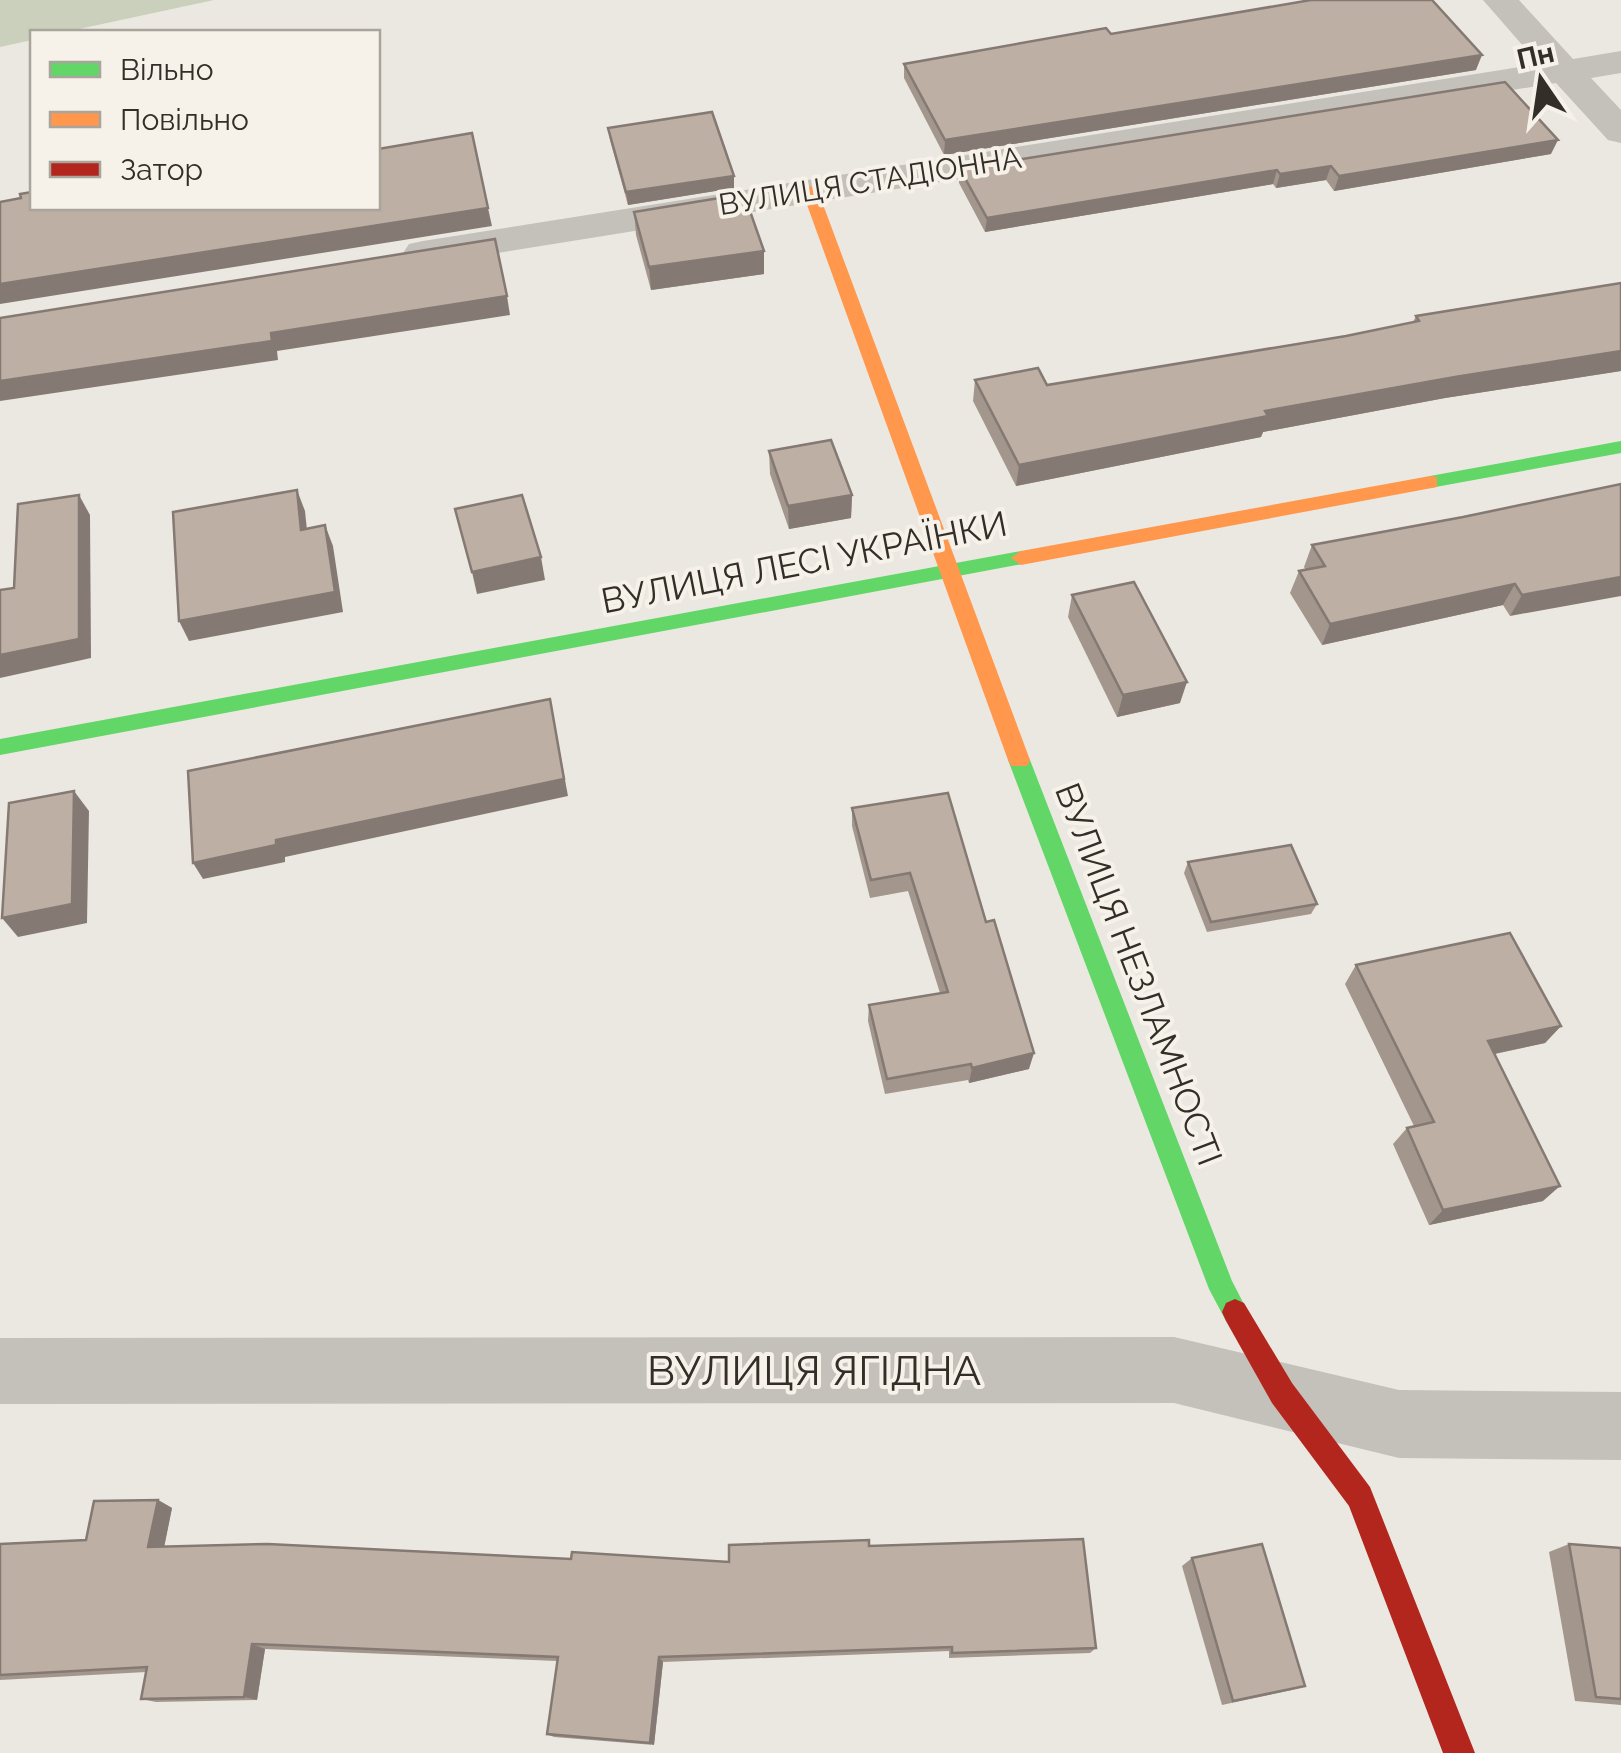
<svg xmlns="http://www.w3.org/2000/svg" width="1621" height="1753" viewBox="0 0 1621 1753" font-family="Raleway,sans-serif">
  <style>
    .green { fill: #cad0bc }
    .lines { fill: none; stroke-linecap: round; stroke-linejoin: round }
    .street { fill: #c4c0ba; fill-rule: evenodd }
    .fast { fill: #63d668; fill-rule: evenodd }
    .slow { fill: #ff974d; fill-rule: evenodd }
    .jam { fill: #b3261e; fill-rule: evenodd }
    .wall { fill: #a3968d }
    .shaded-wall { fill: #847a73 }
    .building { fill: #bdafa4; stroke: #847a73; stroke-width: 2.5 }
    .labels { text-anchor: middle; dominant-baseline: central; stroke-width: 8; stroke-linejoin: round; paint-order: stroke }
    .far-street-label { font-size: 30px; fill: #342e29; stroke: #f7f2e9 }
    .street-label { font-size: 35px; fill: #342e29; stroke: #f7f2e9 }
    .near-street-label { font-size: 42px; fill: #342e29; stroke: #f7f2e9 }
  </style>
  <rect width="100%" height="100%" fill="#ebe8e1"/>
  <!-- green -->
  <polygon class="green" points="0,0 214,0 65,32 32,32 32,40 0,47"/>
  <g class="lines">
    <!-- street -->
    <g class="street">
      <polygon points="1483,0 1519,0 1573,59 1621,51 1621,73 1591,78 1621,110 1621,143 1608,140 1556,83 423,265 409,262 403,253 409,244 423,241 1539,64"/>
      <polygon points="1174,1337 1399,1390 1621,1392 1621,1460 1399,1458 1174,1403 0,1404 0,1338"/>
    </g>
    <!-- fast -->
    <g class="fast">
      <polygon points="1621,441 1621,453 1430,488 1421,482 1430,476"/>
      <polygon points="1021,551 1031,558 1028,563 0,755 0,739"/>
      <polygon points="1019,751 1030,760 1232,1281 1248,1312 1244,1321 1235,1325 1226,1321 1209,1289 1008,760"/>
    </g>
    <!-- slow -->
    <g class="slow">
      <polygon points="810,186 818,191 1030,760 1027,766 1011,766 1008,760 802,191"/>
      <polygon points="1430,476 1437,477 1437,487 1021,565 1011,558 1021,551"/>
    </g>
    <!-- jam -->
    <polygon class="jam" points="1235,1299 1244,1303 1292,1383 1370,1487 1475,1753 1443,1753 1349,1506 1272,1403 1226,1321 1222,1312 1226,1303"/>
  </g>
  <!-- wall -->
  <g class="wall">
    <polygon points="1111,34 1476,70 944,155 904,78 904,64"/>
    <polygon points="608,128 734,188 628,205 610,140"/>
    <polygon points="1551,154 1334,191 1326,180 1276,188 1273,184 985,232 959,183 960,169"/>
    <polygon points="634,212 764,274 651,290 636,235"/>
    <polygon points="1621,283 1621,371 1445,398 1263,432 1261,437 1016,486 973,401 975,380 1047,385 1346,336 1413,322 1416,316"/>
    <polygon points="769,451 852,495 851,518 789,529 770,474"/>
    <polygon points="1621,484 1510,616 1503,605 1322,645 1290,593 1299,571 1306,570 1304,567 1312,545 1463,517"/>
    <polygon points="1072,595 1180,703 1117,717 1068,617"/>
    <polygon points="948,793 1029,1069 969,1083 968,1080 885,1094 868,1021 869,1005 940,993 908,891 870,898 852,826 852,808"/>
    <polygon points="1188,862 1317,904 1311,914 1207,932 1184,873"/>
    <polygon points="1356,965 1561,1026 1545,1043 1495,1054 1543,1201 1429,1225 1393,1144 1407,1128 1414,1126 1345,984"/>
    <polygon points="158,1500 172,1508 164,1546 571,1559 729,1562 869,1546 1096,1648 1090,1653 949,1658 949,1651 663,1662 654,1745 554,1737 547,1734 557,1661 265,1649 257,1700 156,1702 141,1699 146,1672 0,1680 0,1544 86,1540"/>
    <polygon points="1569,1544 1621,1548 1621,1705 1575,1701 1549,1552"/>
    <polygon points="1192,1558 1305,1686 1292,1690 1222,1705 1182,1566"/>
  </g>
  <!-- shaded-wall -->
  <g class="shaded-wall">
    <polygon points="1482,55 1476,70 944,155 945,140"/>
    <polygon points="1558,140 1551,154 1334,191 1339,176"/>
    <polygon points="1331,166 1326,180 1276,188 1280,174"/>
    <polygon points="1277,170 1273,184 985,232 987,218"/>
    <polygon points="734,176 734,188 628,205 626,192"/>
    <polygon points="488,208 492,226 0,304 0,284"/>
    <polygon points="764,251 764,274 651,290 649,267"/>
    <polygon points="507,296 510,315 277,351 278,360 0,401 0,381 271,333"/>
    <polygon points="1621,351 1621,371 1445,398 1263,432 1261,437 1016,486 1019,465 1265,411 1455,377"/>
    <polygon points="297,490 305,511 309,550 301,530"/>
    <polygon points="79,495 90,515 91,658 0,678 0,655"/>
    <polygon points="852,495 851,518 789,529 788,506"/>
    <polygon points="325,525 333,546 343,612 189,641 179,621"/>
    <polygon points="541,557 545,580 477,594 472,572"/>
    <polygon points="1621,577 1621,596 1510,616 1522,595"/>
    <polygon points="1515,584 1503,605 1322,645 1330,624"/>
    <polygon points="1187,682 1180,703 1117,717 1123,695"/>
    <polygon points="550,699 568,796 285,857 285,862 203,879 193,863 276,840"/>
    <polygon points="74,791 89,811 87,923 18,937 2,918"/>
    <polygon points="1561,1026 1545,1043 1474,1058 1488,1041"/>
    <polygon points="1034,1053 1029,1069 969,1083 972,1068"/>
    <polygon points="1560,1186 1543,1201 1429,1225 1443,1210"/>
    <polygon points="158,1500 172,1508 163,1553 148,1547"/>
    <polygon points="252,1644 265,1649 257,1700 244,1697"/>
    <polygon points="659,1657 663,1662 654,1745 650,1743"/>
  </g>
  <!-- building -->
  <g class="building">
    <polygon points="1311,0 1432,0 1482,55 945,140 904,64 1106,28 1111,34"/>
    <polygon points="1505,82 1558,140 1339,176 1331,166 1280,174 1277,170 987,218 960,169"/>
    <polygon points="712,112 734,176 626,192 608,128"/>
    <polygon points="472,133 488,208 0,284 0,202 21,198 20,194 32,192 32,208 378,208 378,149"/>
    <polygon points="744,194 764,251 649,267 634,212"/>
    <polygon points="495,239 507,296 271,333 272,341 0,381 0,318"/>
    <polygon points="1621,283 1621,351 1455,377 1265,411 1268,416 1019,465 975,380 1038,368 1047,385 1346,336 1419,321 1416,316"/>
    <polygon points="831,440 852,495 788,506 769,451"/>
    <polygon points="1621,484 1621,577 1522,595 1515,584 1330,624 1299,571 1325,566 1312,545 1463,517"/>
    <polygon points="297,490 301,530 325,525 335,592 179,621 173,512"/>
    <polygon points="79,495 79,639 0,655 0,590 14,588 18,504"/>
    <polygon points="522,495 541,557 472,572 455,509"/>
    <polygon points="1134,582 1187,682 1123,695 1072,595"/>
    <polygon points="550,699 564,779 276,840 276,845 193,863 188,771"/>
    <polygon points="74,791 72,904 2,918 9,803"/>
    <polygon points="948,793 986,922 994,920 1034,1053 972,1068 971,1064 887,1079 869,1005 948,992 910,873 871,880 852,808"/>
    <polygon points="1291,845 1317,904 1211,922 1188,862"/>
    <polygon points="1510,933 1561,1026 1488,1041 1560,1186 1443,1210 1407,1128 1434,1122 1356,965"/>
    <polygon points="158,1500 148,1547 268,1544 571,1559 572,1552 729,1562 729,1545 869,1540 869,1546 1083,1539 1096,1648 952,1653 952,1647 659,1657 650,1743 547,1734 558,1657 252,1644 244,1697 141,1699 147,1667 0,1675 0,1544 86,1540 94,1501"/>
    <polygon points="1262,1544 1305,1686 1233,1701 1192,1558"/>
    <polygon points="1569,1544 1621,1548 1621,1699 1596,1697"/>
  </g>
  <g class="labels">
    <!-- far-street labels -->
    <g class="far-street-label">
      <text transform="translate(870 181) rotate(-9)">ВУЛИЦЯ СТАДІОННА</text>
    </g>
    <!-- street labels -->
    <g class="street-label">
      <text transform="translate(804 562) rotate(-11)">ВУЛИЦЯ ЛЕСІ УКРАЇНКИ</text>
      <text transform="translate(1139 974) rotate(69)">ВУЛИЦЯ НЕЗЛАМНОСТІ</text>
    </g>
    <!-- near-street labels -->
    <g class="near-street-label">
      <text x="814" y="1370">ВУЛИЦЯ ЯГІДНА</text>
    </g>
  </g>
  <!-- legend -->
  <rect x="30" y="30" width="350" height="180" fill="#f7f2e9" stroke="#a9a49c" stroke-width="2.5"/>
  <rect x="50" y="62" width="50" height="15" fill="#63d668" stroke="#a9a49c" stroke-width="2.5"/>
  <text x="120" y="80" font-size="30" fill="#342e29">Вільно</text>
  <rect x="50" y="112" width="50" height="15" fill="#ff974d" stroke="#a9a49c" stroke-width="2.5"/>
  <text x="120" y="130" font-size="30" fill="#342e29">Повільно</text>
  <rect x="50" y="162" width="50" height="15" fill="#b3261e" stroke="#a9a49c" stroke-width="2.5"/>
  <text x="120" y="180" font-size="30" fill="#342e29">Затор</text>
  <!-- north arrow -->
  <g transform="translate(1541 80) rotate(347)" stroke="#f7f2e9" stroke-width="8" paint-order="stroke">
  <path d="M0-8L18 38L0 25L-18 38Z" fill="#342e29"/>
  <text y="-15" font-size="28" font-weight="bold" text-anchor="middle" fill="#342e29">Пн</text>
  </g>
</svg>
